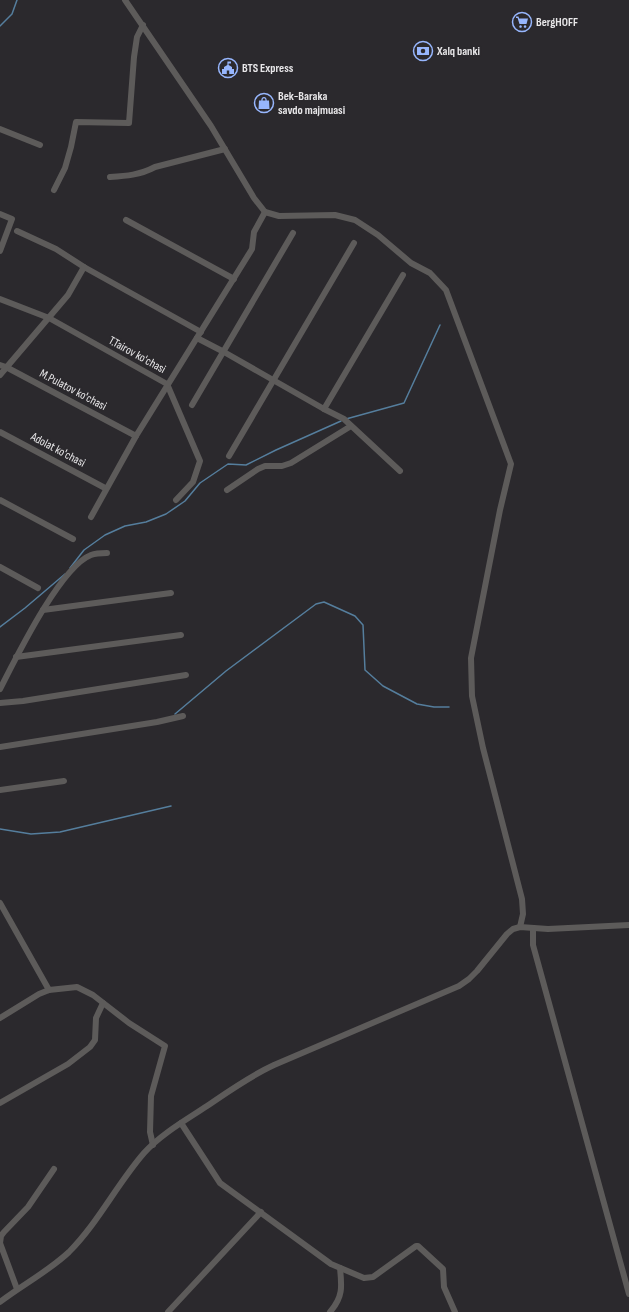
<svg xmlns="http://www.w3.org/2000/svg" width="629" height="1312" viewBox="0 0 629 1312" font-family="'Sofia Sans Condensed',sans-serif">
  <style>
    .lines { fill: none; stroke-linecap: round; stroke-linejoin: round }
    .stream { stroke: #557e9d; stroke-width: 1.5 }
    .minor { stroke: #5d5b5a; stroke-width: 6 }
    .labels { text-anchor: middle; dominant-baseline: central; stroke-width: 4; stroke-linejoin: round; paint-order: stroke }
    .poi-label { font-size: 12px; font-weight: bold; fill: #e8e7e9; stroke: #2b292d; text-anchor: start }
    .street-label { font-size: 12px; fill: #e8e7e9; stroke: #2b292d }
  </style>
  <rect width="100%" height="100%" fill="#2b292d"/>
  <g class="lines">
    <!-- stream -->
    <g class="stream">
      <polyline points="0,26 12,14 17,0"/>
      <polyline points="346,419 404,403 440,325"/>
      <polyline points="70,568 84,550 105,535 125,526 146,522 166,514 185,501 200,483 228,464 246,465 276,450 341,421"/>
      <polyline points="0,627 25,608 65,574"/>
      <polyline points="175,714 226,671 316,604 324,602 355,616 363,625 365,670 383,686 417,704 434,707 449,707"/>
      <polyline points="0,829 31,834 60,832 171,806"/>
    </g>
    <!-- minor -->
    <g class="minor">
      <polyline points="125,0 211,126 254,198 265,212 279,216 335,215 355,220 378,235 411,263 430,273 446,290 511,464 500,510 471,658 472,696 483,748 522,899 523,914 520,927"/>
      <polyline points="0,129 40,145"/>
      <path d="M110,177C126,176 140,175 155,167L225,149"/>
      <polyline points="54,190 65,168 71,147 76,122 129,123 134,57 137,37 143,25"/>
      <polyline points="0,214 12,219 0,251"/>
      <polyline points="126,220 234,279"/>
      <polyline points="17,231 56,249 84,267"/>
      <polyline points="0,299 49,318 167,384 200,461 193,482 176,500"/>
      <polyline points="197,338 224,352 324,409 403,275"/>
      <polyline points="0,365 6,367 136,436"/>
      <polyline points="0,375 68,295 84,267 201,332"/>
      <polyline points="192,405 293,233"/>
      <polyline points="324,409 344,419 400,471"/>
      <polyline points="0,432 105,488"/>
      <polyline points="229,456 354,243"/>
      <polyline points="227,490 258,469 265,466 282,466 291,463 351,426"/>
      <polyline points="0,500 73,539"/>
      <polyline points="91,517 136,436 252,249 254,232 265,212"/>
      <polyline points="0,567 38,588"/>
      <polyline points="43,610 171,593"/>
      <polyline points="16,657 181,635"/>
      <path d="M0,689C16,658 60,567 91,555C96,553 102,553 107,553"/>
      <polyline points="0,703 23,701 186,675"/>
      <polyline points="0,747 157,722 183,716"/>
      <polyline points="0,790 64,781"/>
      <polyline points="0,903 49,990"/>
      <polyline points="533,929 533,945 629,1294"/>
      <polyline points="0,1018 39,994 49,990 77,987 93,995 129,1023 165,1046 151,1096 150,1132 153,1145"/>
      <polyline points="0,1103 68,1064 90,1047 95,1040 96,1018 103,1003"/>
      <polyline points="181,1123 220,1183 331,1264 364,1278 373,1277 416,1246 418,1246 443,1269 444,1287 455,1312"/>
      <polyline points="17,1289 0,1243 1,1236 4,1232 28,1207 54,1169"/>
      <path d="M0,1302C22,1285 49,1271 69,1252C98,1223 117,1184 144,1153C161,1134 186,1120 207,1106C229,1091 250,1076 274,1065L459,986L469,979L477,971L507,934L513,929L520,927L548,929L629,925"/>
      <polyline points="168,1312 261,1212"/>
      <path d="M330,1312C343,1297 342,1287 340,1268"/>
    </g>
  </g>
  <!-- icons -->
  <defs>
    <symbol id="supermarket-ring" viewBox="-11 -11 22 22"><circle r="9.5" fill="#2b292d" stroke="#97b6fd" stroke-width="1.5"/><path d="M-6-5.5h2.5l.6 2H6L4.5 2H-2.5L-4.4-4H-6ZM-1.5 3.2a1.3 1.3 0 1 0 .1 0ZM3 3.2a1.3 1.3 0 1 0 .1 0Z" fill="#97b6fd"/></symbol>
    <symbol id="bank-ring" viewBox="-11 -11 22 22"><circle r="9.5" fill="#2b292d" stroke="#97b6fd" stroke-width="1.5"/><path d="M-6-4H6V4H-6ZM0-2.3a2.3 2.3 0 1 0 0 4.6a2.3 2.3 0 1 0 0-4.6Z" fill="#97b6fd"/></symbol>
    <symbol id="civic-ring" viewBox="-11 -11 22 22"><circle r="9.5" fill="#2b292d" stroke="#97b6fd" stroke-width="1.5"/><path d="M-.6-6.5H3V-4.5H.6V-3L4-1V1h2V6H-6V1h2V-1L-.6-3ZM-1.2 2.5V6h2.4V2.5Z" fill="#97b6fd"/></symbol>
    <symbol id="shop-ring" viewBox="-11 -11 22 22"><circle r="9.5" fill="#2b292d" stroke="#97b6fd" stroke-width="1.5"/><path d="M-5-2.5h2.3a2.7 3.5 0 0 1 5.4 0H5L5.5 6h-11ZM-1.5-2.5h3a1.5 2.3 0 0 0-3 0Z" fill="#97b6fd"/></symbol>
  </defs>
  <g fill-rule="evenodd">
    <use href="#supermarket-ring" x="511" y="11" width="22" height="22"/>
    <use href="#bank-ring" x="412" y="40" width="22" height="22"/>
    <use href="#civic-ring" x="217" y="57" width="22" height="22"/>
    <use href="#shop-ring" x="253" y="92" width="22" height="22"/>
  </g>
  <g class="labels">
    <!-- poi labels -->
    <g class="poi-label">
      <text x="536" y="22">BergHOFF</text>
      <text x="437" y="51">Xalq banki</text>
      <text x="242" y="68">BTS Express</text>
      <text x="278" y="96">Bek-Baraka<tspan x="278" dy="14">savdo majmuasi</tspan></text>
    </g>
    <!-- street labels -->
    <g class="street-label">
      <text transform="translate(137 355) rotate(29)">T.Tairov ko'chasi</text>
      <text transform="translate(73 390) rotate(28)">M.Pulatov ko'chasi</text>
      <text transform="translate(58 450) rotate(28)">Adolat ko'chasi</text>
    </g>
  </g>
</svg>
